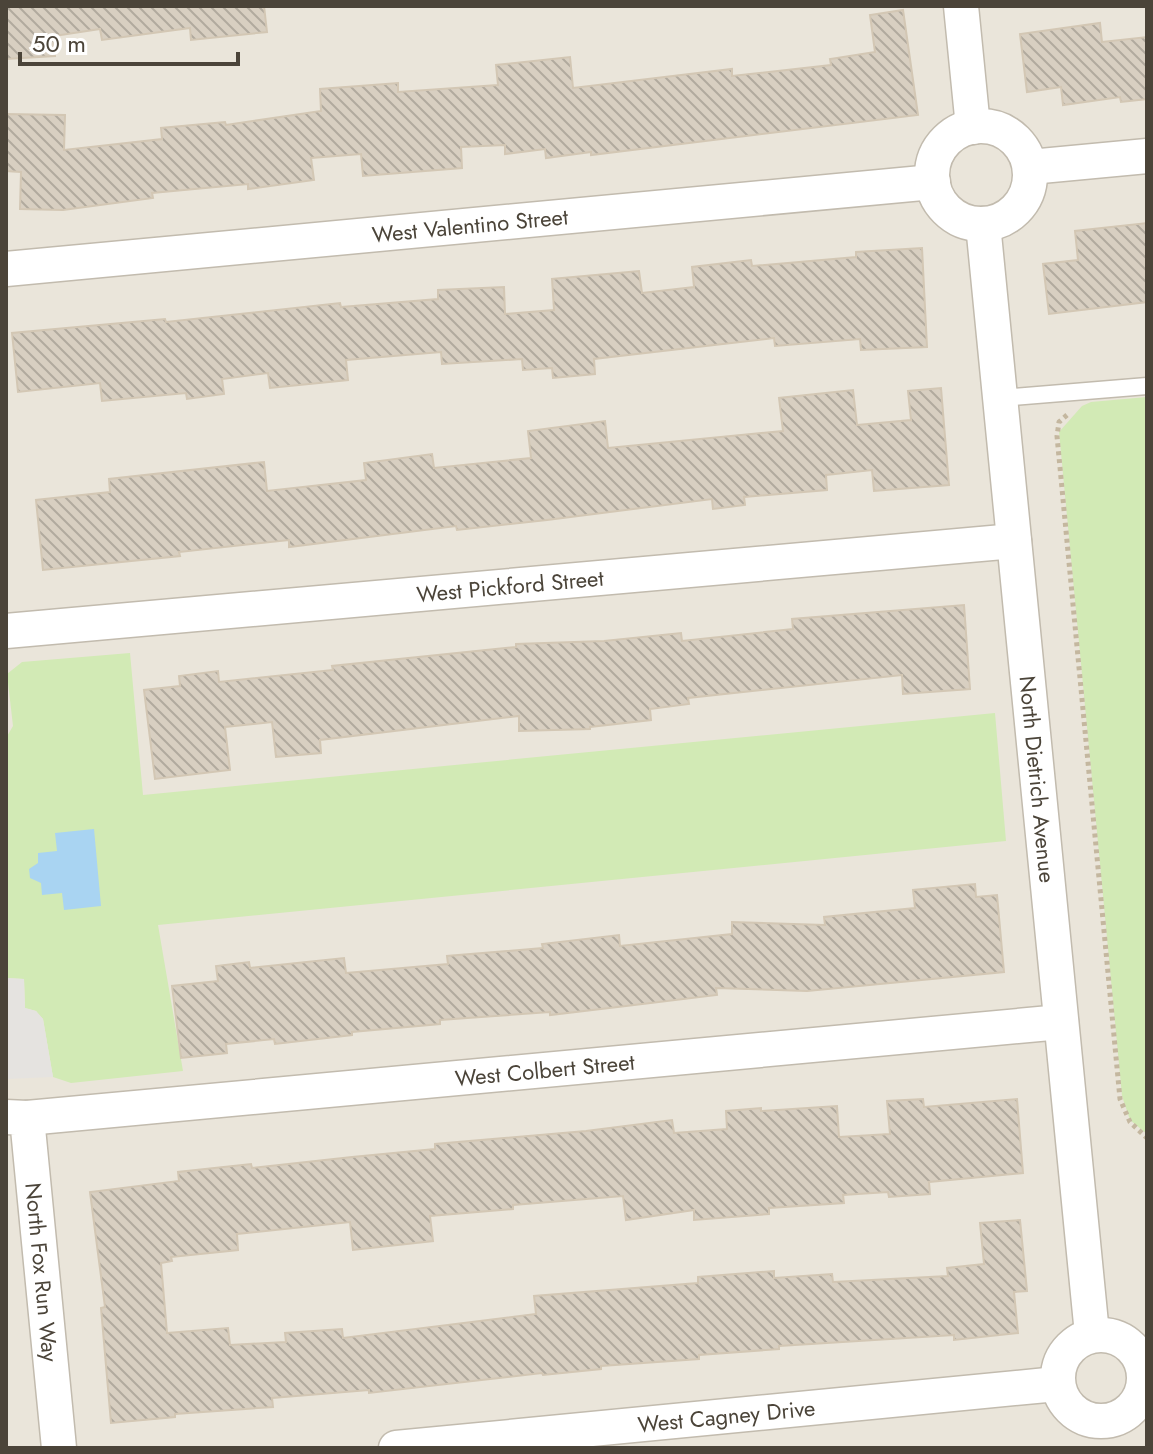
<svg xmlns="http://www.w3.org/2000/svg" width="1153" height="1454" viewBox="0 0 1153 1454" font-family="Jost,sans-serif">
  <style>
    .residential { fill: #eae5da }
    .green { fill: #d2eab5 }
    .parking { fill: #e5e3e0 }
    .water { fill: #a9d4f2 }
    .building { fill: url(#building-back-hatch); stroke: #d3c7b4; stroke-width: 2 }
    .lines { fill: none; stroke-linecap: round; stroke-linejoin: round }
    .lane-casing { stroke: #c2bbae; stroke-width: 19 }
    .street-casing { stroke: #c2bbae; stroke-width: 37 }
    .path { stroke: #c4b79f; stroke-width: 5; stroke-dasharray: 4 4; stroke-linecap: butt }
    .lane { stroke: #fff; stroke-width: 16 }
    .street { stroke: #fff; stroke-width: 34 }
    .labels { text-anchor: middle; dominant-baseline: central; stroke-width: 7; stroke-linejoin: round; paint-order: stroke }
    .street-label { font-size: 22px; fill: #4b4439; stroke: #fff }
  </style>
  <defs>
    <pattern id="building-back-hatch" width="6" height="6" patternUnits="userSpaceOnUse" patternTransform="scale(2)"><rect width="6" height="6" fill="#d8cfc1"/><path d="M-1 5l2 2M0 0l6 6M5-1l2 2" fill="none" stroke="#b1aa9e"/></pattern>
  </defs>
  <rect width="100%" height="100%" fill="#f6f3ec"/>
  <!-- residential -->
  <rect class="residential" x="6" y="6" width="1141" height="1442"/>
  <!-- green -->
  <g class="green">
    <polygon points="1147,397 1147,1134 1130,1120 1122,1096 1059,432 1082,406 1091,402"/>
    <polygon points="130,653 143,795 995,713 1006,841 158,925 183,1071 71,1083 53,1077 43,1019 36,1011 25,1008 24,979 6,978 6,738 13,726 7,674 22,662"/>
  </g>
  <!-- parking -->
  <polygon class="parking" points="6,978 24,979 25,1008 36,1011 43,1019 53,1077 6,1079"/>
  <!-- water -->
  <polygon class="water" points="94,829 101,906 64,910 62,893 42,895 41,883 30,878 29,869 38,863 38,853 57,851 55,833"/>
  <!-- building -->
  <g class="building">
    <polygon points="6,6 264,6 267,32 191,40 190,28 102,40 100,29 54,36 55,56 6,59"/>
    <polygon points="903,10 918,115 591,155 591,152 546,158 545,149 505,154 505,145 461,147 462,168 363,176 361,154 311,158 314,180 248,189 248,184 152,193 153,198 63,210 20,209 21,172 6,171 6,114 65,115 64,150 162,139 161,128 225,122 226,125 321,111 320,89 398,83 398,92 498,85 496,65 570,57 573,88 732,69 732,76 831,65 830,59 875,52 870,15"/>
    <polygon points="1100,23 1102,42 1147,37 1147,99 1121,102 1120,97 1063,105 1061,87 1027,92 1020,34"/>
    <polygon points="1147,223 1147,302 1049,314 1043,264 1078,260 1075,231"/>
    <polygon points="922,248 927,347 861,350 860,339 775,346 774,338 594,359 595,374 553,378 552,368 523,370 522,359 442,364 441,352 346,360 348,380 270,388 268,373 222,379 224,394 187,399 186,393 102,401 100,383 18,392 12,333 165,319 166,322 340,303 341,307 438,299 438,290 504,287 505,314 554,310 552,279 639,271 642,293 694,287 692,267 751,260 752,266 856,257 856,252"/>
    <polygon points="941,388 949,485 874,491 872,470 826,475 827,490 744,497 745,505 713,509 712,499 547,520 457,530 456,526 289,547 289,540 179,552 180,556 43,570 36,500 110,492 109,479 264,462 267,491 366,480 364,463 432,454 434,468 531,458 528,431 605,421 608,448 783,431 779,398 853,390 857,425 911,420 908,391"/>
    <polygon points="964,605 970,689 903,694 902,675 688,698 689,704 650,709 651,720 590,727 590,729 519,731 519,716 320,740 321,753 276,757 272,722 225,727 230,770 155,779 144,690 180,686 179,676 218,671 219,682 333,670 332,666 516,647 516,644 604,641 681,633 682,641 793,629 792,619"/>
    <polygon points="975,884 976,897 997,895 1004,972 807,991 716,988 717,995 626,1006 550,1015 550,1012 440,1020 440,1024 352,1032 352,1035 275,1044 274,1039 226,1044 227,1053 181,1058 172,986 218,981 216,966 249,962 250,968 344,958 346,973 448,964 447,956 543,948 542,944 619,935 620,946 732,934 732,922 825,925 824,917 915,908 913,890"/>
    <polygon points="923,1099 924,1107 1017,1099 1023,1173 929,1182 930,1194 889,1197 888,1192 843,1195 844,1203 769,1208 769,1214 694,1220 694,1210 626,1220 623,1196 513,1205 513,1209 430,1216 433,1241 353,1250 350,1222 237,1234 238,1250 171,1257 172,1261 161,1263 167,1333 228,1328 230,1345 286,1342 285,1333 342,1329 343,1338 536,1314 534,1296 698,1283 698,1277 774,1271 774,1278 832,1274 833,1282 948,1276 947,1268 984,1264 980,1223 1020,1220 1027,1291 1014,1292 1018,1333 954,1340 954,1335 779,1346 779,1349 699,1355 699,1359 601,1366 601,1369 543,1375 542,1373 369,1393 369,1390 272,1398 273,1407 175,1414 175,1417 111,1423 101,1308 105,1307 90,1192 179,1181 178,1172 251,1164 252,1168 352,1157 435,1149 435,1144 586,1131 672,1120 674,1133 727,1129 726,1111 761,1108 761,1111 837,1106 839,1137 890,1134 887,1101"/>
  </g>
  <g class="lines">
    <defs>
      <polyline id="lane" points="1000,398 1147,386"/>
      <g id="street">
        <polyline points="961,6 973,127"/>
        <circle cx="981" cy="175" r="49"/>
        <polyline points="1030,167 1147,156"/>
        <path id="s1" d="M983,224L1092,1334"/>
        <path id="s2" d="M6,269L933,182"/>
        <path id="s3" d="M6,631L1014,541"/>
        <path id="s4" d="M6,1117L27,1118L59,1448"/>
        <path id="s5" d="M27,1118L1061,1022"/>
        <circle cx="1101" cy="1378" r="43"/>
        <path id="s6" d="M396,1448L1057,1384"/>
      </g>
    </defs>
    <!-- lane casing -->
    <use href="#lane" class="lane-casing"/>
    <!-- street casing -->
    <use href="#street" class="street-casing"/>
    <!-- path -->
    <polyline class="path" points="1067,415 1059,422 1057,436 1120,1099 1130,1122 1147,1138"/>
    <!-- lane -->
    <use href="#lane" class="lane"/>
    <!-- street -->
    <use href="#street" class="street"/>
  </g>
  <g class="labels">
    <!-- street labels -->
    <g class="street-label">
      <text stroke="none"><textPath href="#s2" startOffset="466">West Valentino Street</textPath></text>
      <text stroke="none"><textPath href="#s3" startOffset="506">West Pickford Street</textPath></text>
      <text stroke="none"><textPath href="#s1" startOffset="558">North Dietrich Avenue</textPath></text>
      <text stroke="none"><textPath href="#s5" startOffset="520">West Colbert Street</textPath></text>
      <text stroke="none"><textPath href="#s4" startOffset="176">North Fox Run Way</textPath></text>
      <text stroke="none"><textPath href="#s6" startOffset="332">West Cagney Drive</textPath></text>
    </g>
  </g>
  <!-- border -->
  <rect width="1153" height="1454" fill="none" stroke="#4b4439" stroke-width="16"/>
  <!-- scale -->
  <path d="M20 52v12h218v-12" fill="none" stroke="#4b4439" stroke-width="4"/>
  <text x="32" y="52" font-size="24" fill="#4b4439" stroke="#ffffff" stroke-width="6" paint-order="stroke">50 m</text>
</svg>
